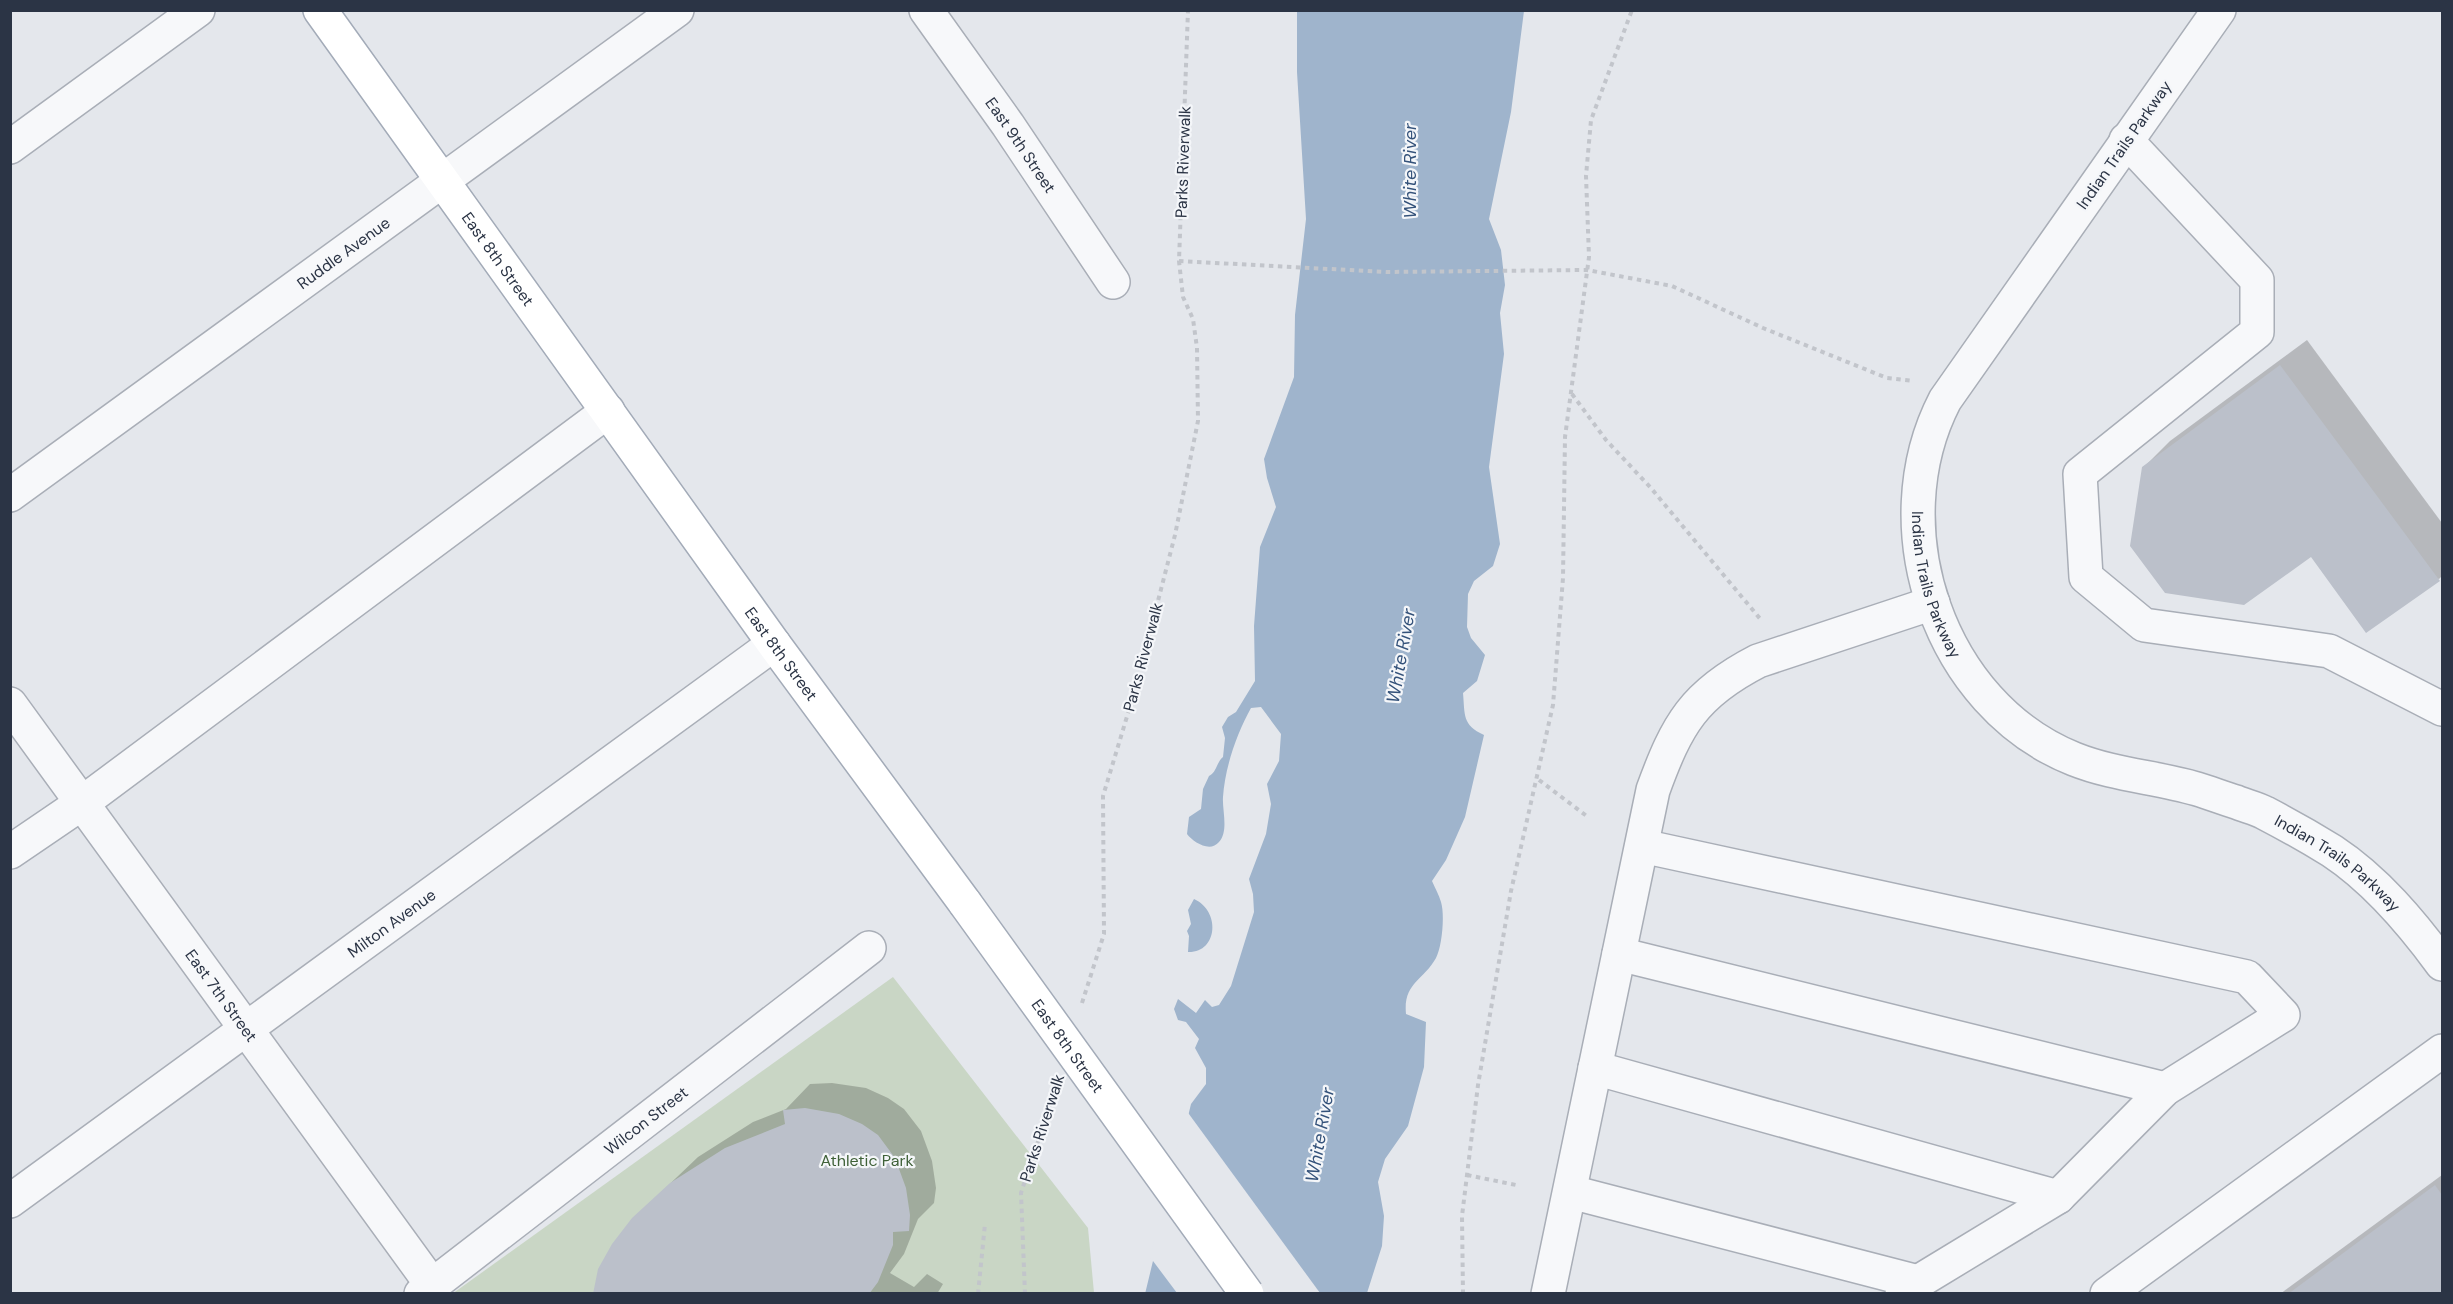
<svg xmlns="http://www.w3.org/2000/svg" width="2453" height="1304" viewBox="0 0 2453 1304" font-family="'DM Sans',sans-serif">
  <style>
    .green { fill: #c9d6c5 }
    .water { fill: #9fb4cc }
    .pier { fill: #e4e7ec }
    .shadow { fill: #0003 }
    .building { fill: #bbc0ca }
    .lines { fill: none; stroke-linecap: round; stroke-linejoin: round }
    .minor-casing { stroke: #a9aeb7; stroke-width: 36 }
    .major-casing { stroke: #a3abb8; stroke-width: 36 }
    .path { stroke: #c2c5cb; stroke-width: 4; stroke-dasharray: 4.5 4.5; stroke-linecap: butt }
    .minor { stroke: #f7f8fa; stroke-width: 33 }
    .major { stroke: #fff; stroke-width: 33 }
    .major-bridge-casing { stroke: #a3abb8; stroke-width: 36; stroke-linecap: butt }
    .major-bridge { stroke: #fff; stroke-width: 33 }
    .labels { text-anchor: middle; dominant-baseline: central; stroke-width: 4.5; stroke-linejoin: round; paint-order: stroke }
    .street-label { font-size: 16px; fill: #2b3445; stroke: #f4f6f9 }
    .park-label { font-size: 16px; fill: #3f6138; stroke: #f4f6f9 }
    .water-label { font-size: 18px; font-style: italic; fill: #34527a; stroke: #f4f6f9 }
  </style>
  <rect width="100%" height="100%" fill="#e4e7ec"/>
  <!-- green -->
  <polygon class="green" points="893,977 1088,1228 1094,1293 452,1294"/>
  <!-- water -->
  <g class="water">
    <path d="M1297,11H1524L1511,112L1489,219L1501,250L1505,285L1500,313L1504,354L1489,467L1500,544L1493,566L1474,581L1468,594L1467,627L1471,638L1485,655L1477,681L1463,693C1465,715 1462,725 1484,735L1465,817L1446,860L1432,881C1435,888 1439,895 1441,902C1445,915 1442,947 1436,958C1423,981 1403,983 1406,1014L1426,1022L1424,1067L1408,1126L1385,1159L1378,1182L1384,1216L1382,1246L1367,1293L1145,1294L1191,1104L1206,1084V1068L1195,1048L1199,1039L1186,1022L1178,1020L1174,1009L1178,999L1196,1013L1205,1000L1212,1007L1219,1005L1231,986L1254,912L1253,894L1249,879L1266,834L1271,804L1267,784L1279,761L1281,734L1261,707L1251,708C1237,733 1225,767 1223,797C1222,810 1229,831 1219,842C1210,853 1193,842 1187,834L1189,817L1201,809L1203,789L1209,776C1217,772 1216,763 1223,757L1225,738L1222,727L1228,717L1236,712L1255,681L1254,626L1260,547L1276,507L1267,478L1264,459L1294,377L1295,315L1306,219L1297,72Z"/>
    <path d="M1194,899C1221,911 1218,953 1188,952L1189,936L1187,931L1191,924L1188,910Z"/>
  </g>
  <!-- pier -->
  <polygon class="pier" points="1186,1110 1320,1293 1177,1293 1150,1257"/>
  <!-- shadow -->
  <g class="shadow">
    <polygon points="2307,340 2442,523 2442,576 2439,579 2311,555 2143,468 2170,441"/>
    <polygon points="832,1083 866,1088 888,1098 904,1109 921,1131 932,1161 936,1188 934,1203 918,1219 904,1254 890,1273 914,1287 927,1274 943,1284 937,1294 594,1294 633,1219 698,1157 753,1122 786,1109 810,1084"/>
    <polygon points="2442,1175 2442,1294 2280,1294"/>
  </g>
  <!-- building -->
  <g class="building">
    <polygon points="2280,365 2440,581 2366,633 2311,557 2244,605 2165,593 2130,546 2142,467"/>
    <polygon points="805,1108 839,1114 862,1124 878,1135 895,1158 906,1188 910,1215 909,1231 893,1232 893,1245 878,1282 869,1294 593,1294 598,1269 612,1244 632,1218 670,1183 725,1148 785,1124 783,1110"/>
    <polygon points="2435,1185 2442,1195 2442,1294 2288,1294"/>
  </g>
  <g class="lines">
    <defs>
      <g id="minor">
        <path id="s1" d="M926,10L1008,125L1113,282"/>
        <path id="s2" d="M2219,10L1945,400C1879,527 1939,705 2074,759C2114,775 2156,777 2197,789C2210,793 2223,798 2236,802C2245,806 2256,808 2265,813C2288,825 2311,838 2332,851C2376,880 2412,923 2442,964"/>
        <polyline points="2126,140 2257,280 2257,332 2080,474 2086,577 2144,625 2329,651 2442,709"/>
        <polyline points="10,147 198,10"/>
        <path id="s3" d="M10,495L677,10"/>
        <path id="s4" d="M10,704L432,1285"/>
        <polyline points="1642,846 2247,977 2283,1015 2165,1089 2058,1197 1918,1282 1914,1294"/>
        <polyline points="10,852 82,803 608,411"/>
        <polyline points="1619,954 2165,1089"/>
        <polyline points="1595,1068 2058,1197"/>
        <polyline points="1571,1192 1918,1282 1902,1294"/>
        <path id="s5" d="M10,1201L774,644"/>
        <path id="s6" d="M421,1294L869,948"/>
        <path d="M1548,1294L1653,790C1677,724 1694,694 1758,661L1933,603"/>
        <polyline points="2107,1294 2442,1051"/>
      </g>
      <g id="major">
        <path id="s7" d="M320,10L774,644L965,903"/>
      </g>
    </defs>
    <!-- minor casing -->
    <use href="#minor" class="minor-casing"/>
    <!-- major casing -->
    <use href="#major" class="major-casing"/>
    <!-- path -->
    <g class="path">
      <polyline points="1179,261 1386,272 1587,270 1672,286 1763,328 1887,378 1914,381"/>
      <polyline points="1572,394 1606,440 1650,487 1762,621"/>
      <polyline points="1539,780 1588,817"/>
      <polyline points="1082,1003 1104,934 1103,796 1135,690 1175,535 1198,421 1197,348 1193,319 1183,297 1179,261 1188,10"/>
      <polyline points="1467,1175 1516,1185"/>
      <polyline points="978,1294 985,1224"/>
      <polyline points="1025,1294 1021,1193 1055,1090"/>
      <polyline points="1463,1294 1462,1216 1478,1085 1511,891 1553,705 1563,578 1565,437 1589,257 1586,176 1591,120 1632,10"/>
    </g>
    <!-- minor -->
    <use href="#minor" class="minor"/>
    <!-- major -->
    <use href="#major" class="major"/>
    <defs>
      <g id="major-bridge">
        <path id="s8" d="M965,903L1247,1294"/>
      </g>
    </defs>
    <!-- major-bridge casing -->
    <use href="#major-bridge" class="major-bridge-casing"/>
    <!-- major-bridge -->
    <use href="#major-bridge" class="major-bridge"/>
  </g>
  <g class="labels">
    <!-- street labels -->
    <g class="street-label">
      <text stroke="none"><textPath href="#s1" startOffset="165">East 9th Street</textPath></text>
      <text transform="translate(2124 145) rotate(-55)">Indian Trails Parkway</text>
      <text transform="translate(1183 162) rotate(-88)">Parks Riverwalk</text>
      <text stroke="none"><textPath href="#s3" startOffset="412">Ruddle Avenue</textPath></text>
      <text stroke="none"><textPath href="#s7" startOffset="306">East 8th Street</textPath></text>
      <text stroke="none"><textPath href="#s2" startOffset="668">Indian Trails Parkway</textPath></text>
      <text stroke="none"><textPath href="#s7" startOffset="792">East 8th Street</textPath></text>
      <text transform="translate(1143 657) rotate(-75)">Parks Riverwalk</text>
      <text stroke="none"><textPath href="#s2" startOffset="1190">Indian Trails Parkway</textPath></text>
      <text stroke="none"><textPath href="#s5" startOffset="472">Milton Avenue</textPath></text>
      <text stroke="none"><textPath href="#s4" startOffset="360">East 7th Street</textPath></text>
      <text stroke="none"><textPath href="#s8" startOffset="176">East 8th Street</textPath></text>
      <text stroke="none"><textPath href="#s6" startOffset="284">Wilcon Street</textPath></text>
      <text transform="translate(1042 1128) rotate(-72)">Parks Riverwalk</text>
    </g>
    <!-- park labels -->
    <g class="park-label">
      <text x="867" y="1160">Athletic Park</text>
    </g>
    <!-- water labels -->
    <g class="water-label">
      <text transform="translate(1410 171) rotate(-90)">White River</text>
      <text transform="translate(1401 656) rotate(-80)">White River</text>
      <text transform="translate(1320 1135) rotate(-80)">White River</text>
    </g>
  </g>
  <!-- border -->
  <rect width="2453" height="1304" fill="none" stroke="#2b3445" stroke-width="24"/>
</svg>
